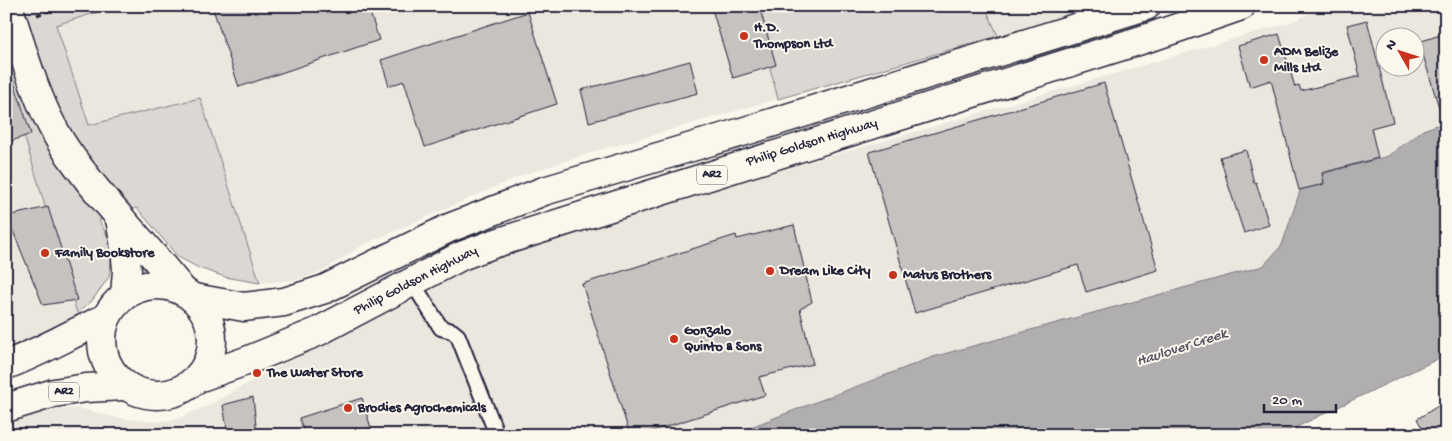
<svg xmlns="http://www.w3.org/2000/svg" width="1452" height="441" viewBox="0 0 1452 441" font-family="'Gochi Hand',sans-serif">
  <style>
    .built { fill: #ebe7df; fill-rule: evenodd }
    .green { fill: #dbd8d3; stroke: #7e7d87 }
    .water { fill: #b1aeb0; stroke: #787681 }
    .building { fill: #c6c2c0; stroke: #22223b }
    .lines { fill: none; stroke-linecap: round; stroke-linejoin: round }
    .lane-casing { stroke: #22223b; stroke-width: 18 }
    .secondary-casing { stroke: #22223b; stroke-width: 31 }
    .primary-casing { stroke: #22223b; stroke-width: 31 }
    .path { stroke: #22223b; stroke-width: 3; stroke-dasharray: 5 4; stroke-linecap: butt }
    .lane { stroke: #fbf7ec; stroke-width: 14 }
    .secondary { stroke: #fbf7ec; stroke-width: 28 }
    .primary { stroke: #fbf7ec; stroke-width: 28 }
    .poi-dot { fill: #c8321e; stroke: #fbf7ec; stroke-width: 2 }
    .labels { text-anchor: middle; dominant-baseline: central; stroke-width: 4; stroke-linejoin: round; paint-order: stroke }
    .shield { fill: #fbf7ec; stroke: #636270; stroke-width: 1 }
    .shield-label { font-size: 12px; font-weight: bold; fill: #22223b }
    .poi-label { font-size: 14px; font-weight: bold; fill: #22223b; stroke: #fbf7ec; text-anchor: start }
    .street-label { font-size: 14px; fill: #22223b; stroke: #fbf7ec }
    .water-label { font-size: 15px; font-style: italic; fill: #545364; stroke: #fbf7ec }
  </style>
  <rect width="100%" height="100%" fill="#fbf7ec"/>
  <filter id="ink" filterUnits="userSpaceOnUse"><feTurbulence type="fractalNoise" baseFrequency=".02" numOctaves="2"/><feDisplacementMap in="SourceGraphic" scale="10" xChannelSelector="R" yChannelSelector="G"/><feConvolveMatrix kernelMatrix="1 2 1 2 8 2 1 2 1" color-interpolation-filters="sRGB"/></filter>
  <g filter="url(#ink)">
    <!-- built -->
    <g class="built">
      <polygon points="117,6 754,6 778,99 593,152 520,176 361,246 323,271 297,280 260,283 200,99 89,125 56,25"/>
      <polygon points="985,6 1103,6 998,36"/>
      <path d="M1324,6H1446V122L1423,130L1388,156L1304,179L1282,245L1263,266L933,357L730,435H6V424L47,411L79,408L119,418L155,422L177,419L209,405L271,370L332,340L424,291L498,257L734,182L856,149L1291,22ZM1384,38H1414V68H1384Z"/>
      <polygon points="6,75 77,313 63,324 6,353"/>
    </g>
    <!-- green -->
    <g class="green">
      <polygon points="22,6 117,6 56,25 89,125 200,98 260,283 225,277 199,268 178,257 137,208 99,220 109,239 112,255 109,277 91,302 77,313 6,75 6,12"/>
      <polygon points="754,6 985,6 998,36 778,99"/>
    </g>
    <!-- water -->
    <polygon class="water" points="1446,122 1446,355 1280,435 730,435 933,357 1263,266 1282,245 1304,179 1388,156 1423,130"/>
    <!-- building -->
    <g class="building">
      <polygon points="212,6 368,6 379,40 239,87"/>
      <polygon points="711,6 759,6 776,65 733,78"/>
      <polygon points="528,12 557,104 425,147 404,81 389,86 381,60"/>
      <polygon points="1367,20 1393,122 1371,128 1378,158 1322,173 1324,184 1299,190 1271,80 1250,87 1238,46 1279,34 1295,87 1299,85 1301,91 1360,76 1347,25"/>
      <polygon points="1446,33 1446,113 1441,114 1419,42"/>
      <polygon points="690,61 698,93 589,122 581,90"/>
      <polygon points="10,70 31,134 6,143 6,71"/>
      <polygon points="1104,83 1158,270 1086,292 1078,265 915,313 869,152"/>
      <polygon points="1246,150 1254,183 1256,182 1269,225 1244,233 1228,184 1220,157"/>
      <polygon points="48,207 77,300 43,305 7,216"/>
      <polygon points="794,225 812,302 800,309 813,364 759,377 765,395 640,435 630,435 582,284 736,235 737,239"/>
      <polygon points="253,397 257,435 228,435 223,405"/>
      <polygon points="362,398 373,435 305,435 299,418"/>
      <polygon points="1446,401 1446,435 1426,435 1417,419"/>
    </g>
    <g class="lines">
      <defs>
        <polyline id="lane" points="412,282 441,328 452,331 458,336 497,435"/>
        <g id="secondary">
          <path d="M8,6C23,50 34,95 57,135C66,152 79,167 90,182C120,219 152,253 182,290"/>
          <polyline points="120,219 125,247 127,270 125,295"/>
        </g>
        <g id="primary">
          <circle cx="157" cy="340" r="55"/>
          <polyline points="194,298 244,307 284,302 325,289 449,228 544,191 742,132 1146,6"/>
          <path d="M6,365C41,352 72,333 106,318"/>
          <polyline points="198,378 249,360 317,332 461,256 493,244 1154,36 1241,6"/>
          <polyline points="6,408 54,393 86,388 124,386"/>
        </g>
      </defs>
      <!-- lane casing -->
      <use href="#lane" class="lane-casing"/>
      <!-- secondary casing -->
      <use href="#secondary" class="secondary-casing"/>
      <!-- primary casing -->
      <use href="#primary" class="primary-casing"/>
      <!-- path -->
      <polyline class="path" points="37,15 63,6"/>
      <!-- lane -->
      <use href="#lane" class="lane"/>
      <!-- secondary -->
      <use href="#secondary" class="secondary"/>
      <!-- primary -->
      <use href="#primary" class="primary"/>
    </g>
  </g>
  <!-- markers -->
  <g class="poi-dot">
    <circle cx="744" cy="36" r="5"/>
    <circle cx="1264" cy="60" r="5"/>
    <circle cx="45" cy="253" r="5"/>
    <circle cx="770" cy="271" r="5"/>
    <circle cx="893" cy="275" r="5"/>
    <circle cx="674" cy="339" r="5"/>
    <circle cx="257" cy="373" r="5"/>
    <circle cx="348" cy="408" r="5"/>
  </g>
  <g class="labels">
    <!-- shield labels -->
    <g class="shield">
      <rect x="697" y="165.5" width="30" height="19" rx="4"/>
      <rect x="49" y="382.5" width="30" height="19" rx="4"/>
    </g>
    <g class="shield-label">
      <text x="712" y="175">AR2</text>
      <text x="64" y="392">AR2</text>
    </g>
    <!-- poi labels -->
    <g class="poi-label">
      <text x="754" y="28">H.D.<tspan x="754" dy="16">Thompson Ltd</tspan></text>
      <text x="1274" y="52">ADM Belize<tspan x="1274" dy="16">Mills Ltd</tspan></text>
      <text x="55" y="253">Family Bookstore</text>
      <text x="780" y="271">Dream Like City</text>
      <text x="903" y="275">Matus Brothers</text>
      <text x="684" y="331">Gonzalo<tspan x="684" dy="16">Quinto &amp; Sons</tspan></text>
      <text x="267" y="373">The Water Store</text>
      <text x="358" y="408">Brodies Agrochemicals</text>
    </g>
    <!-- street labels -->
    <g class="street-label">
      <text transform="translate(812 143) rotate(-17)">Philip Goldson Highway</text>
      <text transform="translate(416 281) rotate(-27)">Philip Goldson Highway</text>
    </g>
    <!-- water labels -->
    <g class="water-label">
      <text transform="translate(1182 348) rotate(-18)">Haulover Creek</text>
    </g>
  </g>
  <!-- margin -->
  <rect width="1452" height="441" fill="none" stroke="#fbf7ec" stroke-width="25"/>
  <rect x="12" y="12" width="1427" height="416" fill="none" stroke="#22223b" stroke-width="2" filter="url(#ink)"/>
  <!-- north arrow -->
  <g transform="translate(1400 52) rotate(309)"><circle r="24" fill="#fbf7ec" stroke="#a4a2a5"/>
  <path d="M0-4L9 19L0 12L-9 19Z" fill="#c8321e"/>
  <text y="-8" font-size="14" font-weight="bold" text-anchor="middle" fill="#22223b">N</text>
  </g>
  <!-- scale -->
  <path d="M1264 404v8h72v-8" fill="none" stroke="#22223b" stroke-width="2.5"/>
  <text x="1272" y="404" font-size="15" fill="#22223b" stroke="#fbf7ec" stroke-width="4" paint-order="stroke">20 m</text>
</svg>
